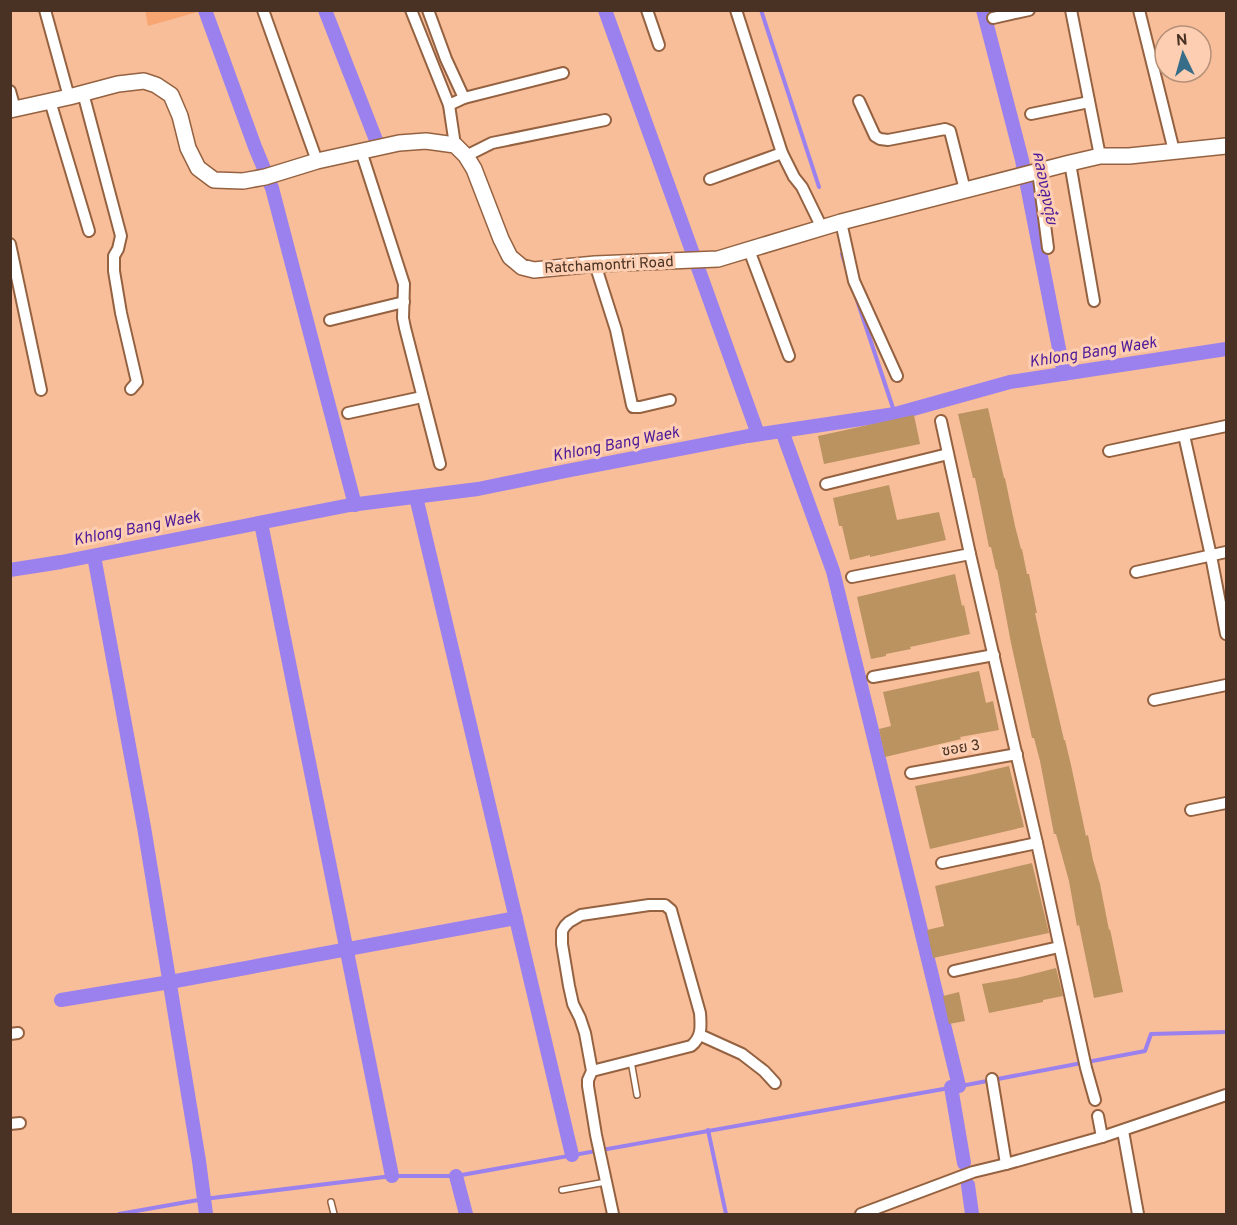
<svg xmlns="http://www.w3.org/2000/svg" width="1237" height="1225" viewBox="0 0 1237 1225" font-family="Overpass,'Noto Sans Thai',sans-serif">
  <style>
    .green { fill: #f8a571 }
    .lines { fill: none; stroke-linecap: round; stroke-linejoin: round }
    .stream { stroke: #9b81ed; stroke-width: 4 }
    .canal { stroke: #9b81ed; stroke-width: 14 }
    .building { fill: #ba9360 }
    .lane-casing { stroke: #956241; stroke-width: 8 }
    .street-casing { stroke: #956241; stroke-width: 14 }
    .secondary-casing { stroke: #956241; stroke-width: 18 }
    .lane { stroke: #fff; stroke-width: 5 }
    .street { stroke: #fff; stroke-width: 10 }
    .secondary { stroke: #fff; stroke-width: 15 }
    .labels { text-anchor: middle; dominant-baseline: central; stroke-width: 6; stroke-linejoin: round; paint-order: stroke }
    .street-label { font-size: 15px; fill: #493223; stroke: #fdceb1 }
    .water-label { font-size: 16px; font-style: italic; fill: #4c1a9a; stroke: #fdceb1 }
  </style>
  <rect width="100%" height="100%" fill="#f8be9a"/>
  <!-- green -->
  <polygon class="green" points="145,10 201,10 201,11 148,26"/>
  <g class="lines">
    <!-- stream -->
    <g class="stream">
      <polyline points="761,10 819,187"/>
      <polyline points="842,254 846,267"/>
      <polyline points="856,297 895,414"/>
      <polyline points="708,1130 726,1214"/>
      <polyline points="119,1214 204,1199 392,1176 456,1176 966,1085 1145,1051 1151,1034 1226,1032"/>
    </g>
    <!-- canal -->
    <g class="canal">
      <polyline points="205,10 255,147 272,188 355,505"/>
      <polyline points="325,10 376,140"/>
      <polyline points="605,10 758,434"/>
      <polyline points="983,10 1022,160 1064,374"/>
      <polyline points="782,431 833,571 959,1086"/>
      <polyline points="416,497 572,1155"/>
      <polyline points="261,523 392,1176"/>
      <polyline points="94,556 144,827 199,1161 206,1214"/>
      <polyline points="10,570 61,562 350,505 478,489 566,471 748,436 895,414 1010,382 1226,349"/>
      <polyline points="61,1000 170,982 516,918"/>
      <polyline points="951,1087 964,1163"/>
      <polyline points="456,1176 466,1214"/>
      <polyline points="968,1185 972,1214"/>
    </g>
  </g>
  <!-- building -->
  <g class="building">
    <polygon points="988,408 1004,478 1005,478 1015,526 1021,549 1022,549 1027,574 1029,574 1037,613 1035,613 1042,645 1064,740 1065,740 1071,765 1086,836 1088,835 1093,860 1100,884 1109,930 1110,929 1123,992 1094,998 1079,925 1077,926 1069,881 1056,834 1054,834 1040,761 1034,738 1032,738 1011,643 997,569 996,570 991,547 989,547 975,478 973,478 958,414"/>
    <polygon points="914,415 920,444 824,464 818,436"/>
    <polygon points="889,485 897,520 939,512 946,540 870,557 870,555 850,560 842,526 839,526 833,498"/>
    <polygon points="955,574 962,606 964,605 970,634 910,647 911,649 886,654 886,656 871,659 857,597"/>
    <polygon points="979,671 986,703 993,701 999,730 960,737 961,739 885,757 879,729 891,726 883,692"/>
    <polygon points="1009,766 1024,827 930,849 915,786 970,775"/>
    <polygon points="1032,863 1049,933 933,958 927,930 944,926 935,886"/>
    <polygon points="1056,968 1063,996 1043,1000 1043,1002 989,1013 982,984 1017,978"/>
    <polygon points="959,992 965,1021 949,1024 943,996"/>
  </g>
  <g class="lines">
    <defs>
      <g id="lane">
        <polyline points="631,1061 637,1095"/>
        <polyline points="562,1190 606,1182"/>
        <polyline points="331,1202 334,1214"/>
      </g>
      <g id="street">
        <polyline points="45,10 69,97"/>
        <polyline points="263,10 317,161"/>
        <polyline points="411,10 449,105 455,145"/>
        <polyline points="428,10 446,59 464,98"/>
        <polyline points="647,10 659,45"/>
        <polyline points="736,10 782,153 794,177 802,187 822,228"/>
        <polyline points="1071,10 1100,156"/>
        <polyline points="1139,10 1174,151"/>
        <polyline points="993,18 1029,10"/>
        <polyline points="10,91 15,109"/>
        <polyline points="83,93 121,236 118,249 114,256 114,271 121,313 137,382 131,389"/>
        <polyline points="50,101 89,231"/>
        <polyline points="859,101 875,136 880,139 888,140 945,129 950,131 965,190"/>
        <polyline points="449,105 464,98 563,73"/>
        <polyline points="1031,114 1089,102"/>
        <polyline points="361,151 404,284 403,318 405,328 440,464"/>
        <polyline points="466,156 492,143 605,120"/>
        <polyline points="1070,163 1094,301"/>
        <polyline points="1038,171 1048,248"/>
        <polyline points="710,179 782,153"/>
        <polyline points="841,222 854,281 897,376"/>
        <polyline points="10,244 41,390"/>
        <polyline points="749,250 789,356"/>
        <polyline points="595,264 616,330 632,405 633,407 640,407 670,400"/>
        <polyline points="330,320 404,302"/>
        <polyline points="348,413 422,397"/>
        <polyline points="941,421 970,554 1037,843 1086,1068 1095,1100"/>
        <polyline points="1184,435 1211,556 1226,634"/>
        <polyline points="1109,451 1226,426"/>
        <polyline points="826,484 948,454"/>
        <polyline points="1136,572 1226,552"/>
        <polyline points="852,577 970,554"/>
        <polyline points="873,677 994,655"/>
        <polyline points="1154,700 1226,685"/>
        <polyline points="911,773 1017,754"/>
        <polyline points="1191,810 1226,803"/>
        <polyline points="942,863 1037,843"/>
        <polyline points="954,971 1059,947"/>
        <polyline points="10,1034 18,1033"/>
        <polyline points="700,1035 742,1054 764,1071 775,1083"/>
        <path d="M592,1071L691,1046C702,1037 701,1027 700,1013L671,910L665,905H649L581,915L569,922L565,926L562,931V944L569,986L573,1004L580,1018L585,1033L592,1071L588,1080V1086L596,1135L613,1214"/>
        <polyline points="992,1079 1006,1164"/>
        <polyline points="1098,1116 1102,1137"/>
        <polyline points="10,1124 20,1123"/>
        <polyline points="1123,1131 1138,1214"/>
        <polyline points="861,1214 973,1172 1006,1164 1102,1137 1226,1095"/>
      </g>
      <polyline id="secondary" points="10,110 69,97 118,84 144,81 156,85 171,95 180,116 188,148 198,168 214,180 243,181 265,177 317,161 399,143 426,141 455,145 466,156 474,169 501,239 510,257 522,267 534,270 595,264 718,259 841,222 1070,163 1100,156 1129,156 1226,146"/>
    </defs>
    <!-- lane casing -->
    <use href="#lane" class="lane-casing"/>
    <!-- street casing -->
    <use href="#street" class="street-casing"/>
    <!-- secondary casing -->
    <use href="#secondary" class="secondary-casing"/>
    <!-- lane -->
    <use href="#lane" class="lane"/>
    <!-- street -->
    <use href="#street" class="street"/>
    <!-- secondary -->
    <use href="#secondary" class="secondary"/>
  </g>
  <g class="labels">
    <!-- street labels -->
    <g class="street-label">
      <text transform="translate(609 266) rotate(-3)">Ratchamontri Road</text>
      <text transform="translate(961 749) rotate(-10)">ซอย 3</text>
    </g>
    <!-- water labels -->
    <g class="water-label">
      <text transform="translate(1044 188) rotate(79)">คลองลุงตุ๋ย</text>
      <text transform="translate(1093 353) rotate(-9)">Khlong Bang Waek</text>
      <text transform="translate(616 445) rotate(-11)">Khlong Bang Waek</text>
      <text transform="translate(137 529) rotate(-11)">Khlong Bang Waek</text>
    </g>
  </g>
  <!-- border -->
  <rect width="1237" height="1225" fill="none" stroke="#493223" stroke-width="24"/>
  <!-- north arrow -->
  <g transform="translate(1183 54) rotate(355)"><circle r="28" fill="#fdceb1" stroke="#b59078" stroke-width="1.5"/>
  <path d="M0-4.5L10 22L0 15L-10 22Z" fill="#376d89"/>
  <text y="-9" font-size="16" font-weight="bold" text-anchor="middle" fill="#493223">N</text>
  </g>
</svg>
